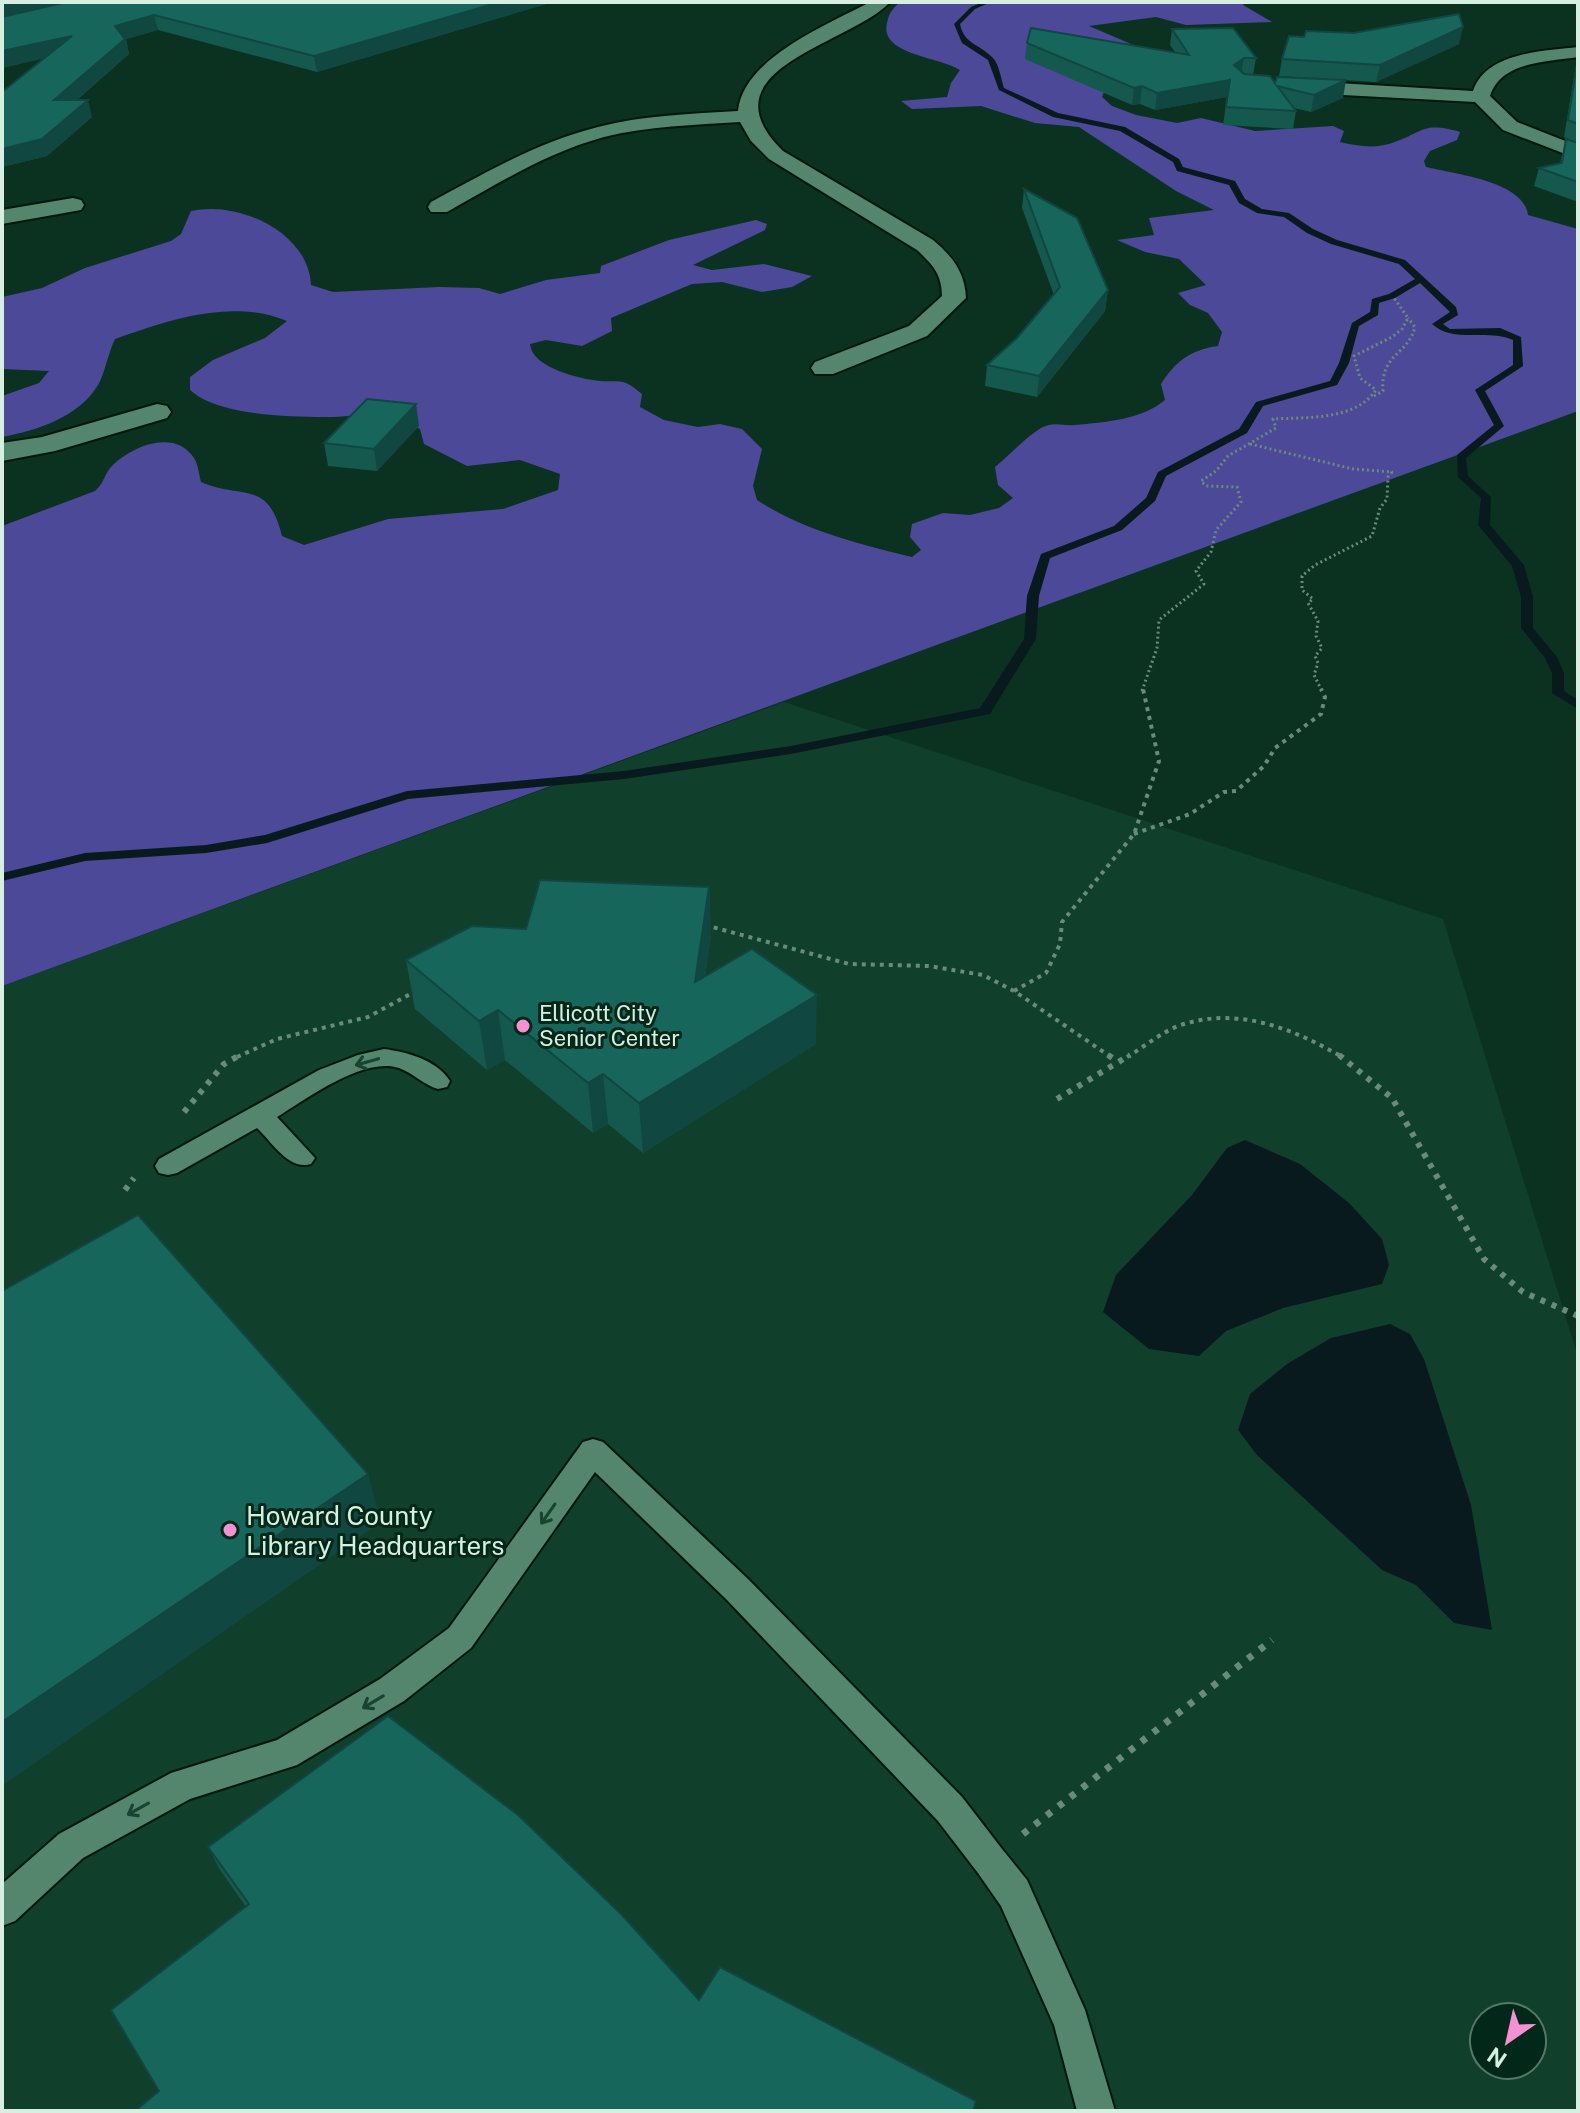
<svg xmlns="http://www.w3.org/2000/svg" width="1580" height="2113" viewBox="0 0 1580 2113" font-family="'Public Sans',sans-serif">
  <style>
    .built { fill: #103f2b; fill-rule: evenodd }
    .forest { fill: #4b4998 }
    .water { fill: #091a1f }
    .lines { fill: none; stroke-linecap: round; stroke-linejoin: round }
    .stream { fill: #091a1f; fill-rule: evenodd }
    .lane-casing { stroke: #00180d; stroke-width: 4 }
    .street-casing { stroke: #00180d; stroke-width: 4 }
    .path-far3 { stroke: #6a8a7b; stroke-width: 3; stroke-dasharray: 2 3; stroke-linecap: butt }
    .path-far2 { stroke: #6a8a7b; stroke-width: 4; stroke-dasharray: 4 5; stroke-linecap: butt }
    .path-far1 { stroke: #6a8a7b; stroke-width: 6; stroke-dasharray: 5 7; stroke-linecap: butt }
    .path { stroke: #6a8a7b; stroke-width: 7; stroke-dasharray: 6 9; stroke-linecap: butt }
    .lane { fill: #54866d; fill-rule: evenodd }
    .street { fill: #54866d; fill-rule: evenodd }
    .wall { fill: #14584e }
    .shaded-wall { fill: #104740 }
    .building { fill: #17665b; stroke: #104740; stroke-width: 2 }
    .oneway { stroke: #1a4432 }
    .poi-dot { fill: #f591d2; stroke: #012818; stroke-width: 3 }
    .labels { text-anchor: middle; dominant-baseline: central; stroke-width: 6; stroke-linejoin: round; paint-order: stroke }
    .poi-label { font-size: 22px; fill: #d6efe1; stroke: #012818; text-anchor: start }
    .near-poi-label { font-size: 26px; fill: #d6efe1; stroke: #012818; text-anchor: start }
  </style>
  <rect width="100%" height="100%" fill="#0b3221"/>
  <!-- built -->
  <path class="built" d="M784,702L1443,919L1578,1357V2111H2V986ZM1484,2017H1532V2065H1484Z"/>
  <!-- forest -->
  <path class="forest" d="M900,2H1246L1243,5L1272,22L1186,25L1156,17L1089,26L1131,44L1118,55L1102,97L1112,106L1136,115L1177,123L1201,118L1255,131L1333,126L1344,131L1340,142C1357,146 1375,149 1392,143C1423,133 1422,121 1460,132L1457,140L1430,151L1424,161L1426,167C1454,174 1524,181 1528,215L1578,229V411L2,986V526L95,491C105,482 104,474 112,466C131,447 174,428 194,458C198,464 199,474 201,482C243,500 268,479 282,536L304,545L388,519L503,509L558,490L560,474L520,460L467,466L424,444L420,429C410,425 397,417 385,415C366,412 343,418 323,417C286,417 217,415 190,390V377L213,360L265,338L287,321C232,298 168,320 115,339C108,353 105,373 98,385C79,417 36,431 2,437V396L39,383L49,371L2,369V297L42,288L85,268L171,241L181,234L191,211C239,200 309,233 311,285L333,292L439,287L479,288L500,294L546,280L600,273L601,266L669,240L756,220L767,224L765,230L693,265L712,270L764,264L812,276L792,287L762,292L722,282L692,284L611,318L612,331L582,346L546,340L530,344C532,368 580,379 600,381C608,382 618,380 626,383C631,385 637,390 642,394L640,407L664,420L698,427L720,424L742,429L762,449L753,486L757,500C803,530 858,544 912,557L921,550L910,537L912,524L943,513L970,515L999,508L1013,498L998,485L995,467C1009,456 1035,427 1049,425C1057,423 1066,426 1075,425C1105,422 1141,420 1165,400L1161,384C1176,361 1190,350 1218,346L1222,332L1208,313L1190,305L1178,293L1206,285L1179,259L1145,252L1117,240L1154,235L1149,218L1214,210L1176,191L1079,127L1035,123L981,106L912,109L901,101L947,97L951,83L960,70C942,57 879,55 887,23C889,13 893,8 900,2Z"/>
  <!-- water -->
  <g class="water">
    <polygon points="1245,1140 1300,1164 1349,1203 1382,1239 1389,1265 1382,1284 1283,1308 1226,1331 1199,1356 1149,1349 1103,1312 1116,1275 1192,1195 1227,1148"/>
    <polygon points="1390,1324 1410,1334 1424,1359 1471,1505 1492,1630 1454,1623 1416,1585 1382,1570 1257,1455 1238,1430 1250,1394 1287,1364 1331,1338"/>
  </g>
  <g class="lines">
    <!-- stream -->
    <path class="stream" d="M983,2H991L975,9L960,24C964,44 979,44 992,57C999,63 1001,79 1004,88L1058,113L1125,127L1179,159L1183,167L1235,181L1245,199L1262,209L1289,213L1313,229L1337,240L1405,260L1456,307L1458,315L1443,324L1450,329L1500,328L1521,337L1523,366L1485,391L1504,426L1466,458L1468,476L1491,497L1490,525L1524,565L1533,597V628L1557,657L1564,673V691L1578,700V709L1552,693V673L1545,658L1521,628V597L1512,566L1478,525L1481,498L1458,477L1457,455L1494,425L1475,390L1513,365V340C1486,328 1454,344 1432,324L1450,312L1420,283L1395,298L1379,303L1378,315L1359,326L1349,363L1337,385L1263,406L1247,433L1166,476L1155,501L1122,530L1050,558L1039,596L1036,639L990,714L791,754L624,779L408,799L267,843L206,853L85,861L2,881V873L85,853L206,845L265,835L407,791L624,771L791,746L980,708L1024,639L1027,596L1041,554L1114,526L1146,498L1158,472L1239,429L1256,402L1330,381L1339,363L1352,323L1370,312L1372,299L1389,294L1415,279L1399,264L1331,244L1307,233L1284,217L1257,213L1239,203L1229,185L1177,171L1173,162L1120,131L1053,117L999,90L988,60L962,43L954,24L971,7Z"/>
    <defs>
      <g id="lane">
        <path d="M384,1049C407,1052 437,1060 450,1081L447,1087L438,1089C424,1085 413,1073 399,1068C364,1056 306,1099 277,1117L315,1158L311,1164C289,1171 272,1142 257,1128L177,1173L168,1175L159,1173L155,1166L159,1159L319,1070L358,1055Z"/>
        <polygon points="593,1439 603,1442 749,1580 962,1797 1002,1849 1027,1880 1085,2010 1115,2111 1077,2111 1054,2025 1001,1906 978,1873 938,1821 727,1600 595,1472 471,1648 404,1701 297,1765 190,1799 83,1858 15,1921 2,1926 2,1884 59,1834 171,1773 277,1740 380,1679 449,1628 583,1442"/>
      </g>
      <g id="street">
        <path d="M870,2H890C852,44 699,69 783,151L933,240C952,256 965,272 966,298L927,336L833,374H815L811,368L815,362L909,326L942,296C942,274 932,264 917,250L769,159L751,141L740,122C695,125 648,126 604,137C548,152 497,184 447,212H431L428,207L431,202C485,173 538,142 598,127C644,115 691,114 738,111C743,58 829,24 870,2Z"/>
        <path d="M1578,47V57C1547,62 1501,61 1490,96L1517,122L1578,146V159L1503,130L1475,102L1286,92L1277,86L1286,80L1473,91C1486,52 1544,51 1578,47Z"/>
        <polygon points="73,198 81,200 84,205 81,210 2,224 2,210"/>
        <polygon points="157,404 167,406 171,412 167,418 55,451 2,461 2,443 42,437"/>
      </g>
    </defs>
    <!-- lane casing -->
    <use href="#lane" class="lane-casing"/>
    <!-- street casing -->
    <use href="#street" class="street-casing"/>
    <!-- path-far3 -->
    <g class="path-far3">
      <path d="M1374,396L1383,391C1380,354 1408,355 1415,327L1408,318"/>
      <polyline points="1250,444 1353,469 1392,472 1388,477 1387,499 1380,508 1372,536 1315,565 1302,576 1302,590 1313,599 1308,603 1318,621 1316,636 1322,648 1315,656 1318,663 1314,675 1322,691"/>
      <path d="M1142,691L1157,648L1159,620L1204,584L1196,571L1211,552L1216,530L1241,502L1237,487L1206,486L1201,481L1216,471L1228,456L1276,428L1273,419C1306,417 1355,421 1376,390L1360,378L1354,356L1392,337L1402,329L1408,318L1394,298"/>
    </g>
    <!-- path-far2 -->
    <g class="path-far2">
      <polyline points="1134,834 1190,814 1224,792 1236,791 1264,766 1275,748 1321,714 1325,697 1321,689"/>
      <polyline points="705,925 849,964 929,966 983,975 1014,991 1111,1057"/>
      <polyline points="1014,991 1046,973 1060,944 1062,922 1134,834 1159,761 1143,689"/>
      <polyline points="237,1057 277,1039 368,1017 416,991"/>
      <path d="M1127,1057C1144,1047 1163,1031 1181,1025C1238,1006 1294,1029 1342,1057"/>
    </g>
    <!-- path-far1 -->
    <g class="path-far1">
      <polyline points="1108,1055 1117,1061"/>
      <polyline points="1339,1055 1392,1098 1484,1259 1523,1292 1578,1316"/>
      <polyline points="1057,1099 1130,1055"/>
      <polyline points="184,1112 224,1064 240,1055"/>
      <polyline points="125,1190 134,1178"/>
    </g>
    <!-- path -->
    <polyline class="path" points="1023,1834 1272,1640"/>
    <!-- lane -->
    <use href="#lane" class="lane"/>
    <!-- street -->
    <use href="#street" class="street"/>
  </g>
  <!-- wall -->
  <g class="wall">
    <polygon points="67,2 553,2 317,72 158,30 126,39 129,54 77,100 92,117 47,156 2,167 2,92 44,58 2,68 2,17"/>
    <polygon points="1172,29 1256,58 1253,75 1275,83 1343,98 1311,112 1294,108 1296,111 1293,129 1223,125 1227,97 1155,110 1140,104 1132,105 1025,59 1027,43 1175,52 1170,45"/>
    <polygon points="1459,44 1376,82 1279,76 1282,59"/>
    <polygon points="1578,53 1578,202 1534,186 1539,168 1560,164 1566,139 1577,143 1564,137"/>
    <polygon points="1024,189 1108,290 1105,311 1037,397 985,386 987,365 1017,338 1054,295 1022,208"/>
    <polygon points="419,426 377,471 328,466 324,443"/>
    <polygon points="709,887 711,936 705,977 816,1044 643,1153 608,1124 593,1133 505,1060 487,1070 415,1009 406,960 526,929"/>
    <polygon points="208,1847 699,2000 976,2101 974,2111 135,2111 159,2091 246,1907 220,1870"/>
  </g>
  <!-- shaded-wall -->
  <g class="shaded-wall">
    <polygon points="2,2 64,2 2,17"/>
    <polygon points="500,2 553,2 317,72 314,56"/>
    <polygon points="154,15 158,30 126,39 129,54 58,116 54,100 115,26"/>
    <polygon points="1463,27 1459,44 1376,82 1380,65"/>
    <polygon points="72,36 76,51 2,68 2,51"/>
    <polygon points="1244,58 1241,74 1234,65"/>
    <polygon points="1230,80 1227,97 1155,110 1157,93"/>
    <polygon points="1346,80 1343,98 1311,112 1314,95"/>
    <polygon points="1142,86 1140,104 1132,105 1134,88"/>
    <polygon points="88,100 92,117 47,156 2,167 2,149"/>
    <polygon points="1108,290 1105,311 1037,397 1039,376"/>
    <polygon points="416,404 419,426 377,471 374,449"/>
    <polygon points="709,887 711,936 697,1032 695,982"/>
    <polygon points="817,995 816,1044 643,1153 639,1103"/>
    <polygon points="498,1010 505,1060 487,1070 479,1021"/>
    <polygon points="603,1074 608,1124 593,1133 588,1083"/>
    <polygon points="368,1474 381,1522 2,1786 2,1722"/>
  </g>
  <!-- building -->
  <g class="building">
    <polygon points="67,2 500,2 314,56 154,15 115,26 125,39 54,100 88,100 42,139 2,149 2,92 72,36 2,51 2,17"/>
    <polygon points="1459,14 1463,27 1380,65 1282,59 1289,36 1304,37 1306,31 1354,33"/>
    <polygon points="1031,28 1189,55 1172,29 1233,28 1256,58 1244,58 1234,65 1244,74 1270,76 1275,83 1277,77 1346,80 1314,95 1277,86 1296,111 1226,107 1230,80 1157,93 1142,86 1134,88 1027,43"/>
    <polygon points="1578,58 1578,124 1568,120"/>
    <polygon points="1566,139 1578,143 1578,182 1539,168 1562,163"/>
    <polygon points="1024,189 1077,218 1108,290 1039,376 987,365 1017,338 1060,287"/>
    <polygon points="367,399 416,404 374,449 324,443"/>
    <polygon points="540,880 709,887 695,982 752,949 817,995 639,1103 603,1074 588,1083 498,1010 479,1021 406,960 472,926 526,929"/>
    <polygon points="138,1215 368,1474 2,1722 2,1291"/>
    <polygon points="388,1716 518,1815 621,1914 699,2000 720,1967 976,2101 973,2111 135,2111 159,2091 111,2010 249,1904 208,1847"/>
  </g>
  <!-- one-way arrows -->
  <defs><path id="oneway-shaft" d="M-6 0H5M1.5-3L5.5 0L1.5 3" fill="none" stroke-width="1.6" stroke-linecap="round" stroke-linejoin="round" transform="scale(2)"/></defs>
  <g class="oneway">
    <use href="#oneway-shaft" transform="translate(367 1062) rotate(164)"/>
    <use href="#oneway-shaft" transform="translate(548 1514) rotate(125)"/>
    <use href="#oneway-shaft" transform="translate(373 1702) rotate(149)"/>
    <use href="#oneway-shaft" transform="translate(138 1809) rotate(151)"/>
  </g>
  <!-- markers -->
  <g class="poi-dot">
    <circle cx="523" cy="1026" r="8"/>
    <circle cx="230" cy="1530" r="8"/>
  </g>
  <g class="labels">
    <!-- poi labels -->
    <g class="poi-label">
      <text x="539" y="1013">Ellicott City<tspan x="539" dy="25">Senior Center</tspan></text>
    </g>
    <!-- near-poi labels -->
    <g class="near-poi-label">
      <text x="246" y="1515">Howard County<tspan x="246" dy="30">Library Headquarters</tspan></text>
    </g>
  </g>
  <!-- border -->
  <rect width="1580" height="2113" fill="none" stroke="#d6efe1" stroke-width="8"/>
  <!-- north arrow -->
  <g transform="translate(1508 2041) rotate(214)"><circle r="38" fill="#012818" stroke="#567868" stroke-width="2"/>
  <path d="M0-6L14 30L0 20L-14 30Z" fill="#f591d2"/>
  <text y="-12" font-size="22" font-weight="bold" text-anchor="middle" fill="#d6efe1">N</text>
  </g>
</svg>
